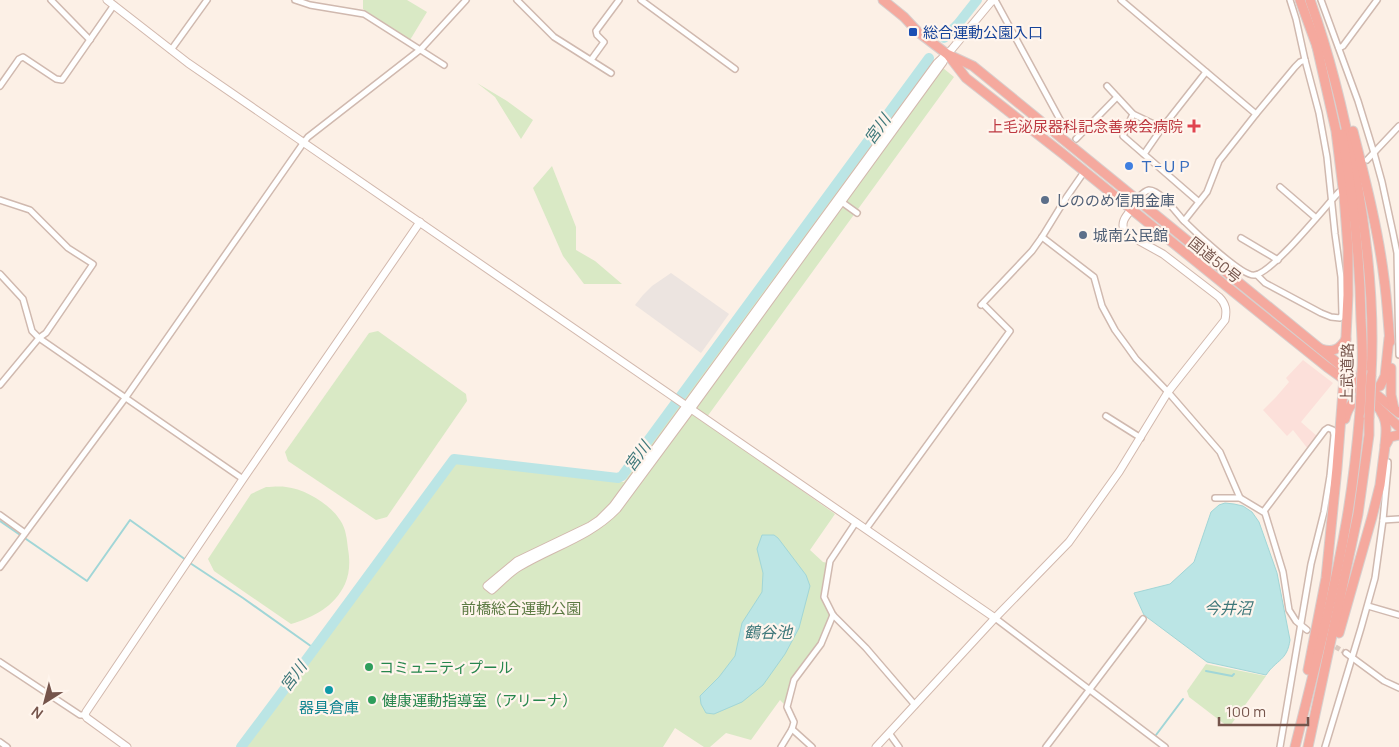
<svg xmlns="http://www.w3.org/2000/svg" width="1399" height="747" viewBox="0 0 1399 747" font-family="Manrope,'Noto Sans JP',sans-serif">
  <style>
    .commercial { fill: #fce0da }
    .industrial { fill: #ece4e0 }
    .green { fill: #d9e9c5 }
    .water { fill: #bbe5e5; stroke: #a1d6d7 }
    .lines { fill: none; stroke-linecap: round; stroke-linejoin: round }
    .stream { stroke: #a1d6d7; stroke-width: 2 }
    .river { stroke: #bbe5e5; stroke-width: 10 }
    .street-tunnel { stroke: #dac9bf; stroke-width: 5; stroke-dasharray: 5 2.5; stroke-linecap: butt }
    .street-casing { stroke: #d0b9af; stroke-width: 8 }
    .secondary-casing { stroke: #d2b8ad; stroke-width: 9 }
    .highway-casing { stroke: #d8cfcd; stroke-width: 11 }
    .street { stroke: #fff; stroke-width: 5 }
    .secondary { stroke: #fff; stroke-width: 7 }
    .highway { stroke: #f5a99e; stroke-width: 9 }
    .highway-bridge-casing { stroke: #d8cfcd; stroke-width: 11; stroke-linecap: butt }
    .highway-bridge { stroke: #f5a99e; stroke-width: 9 }
    .transit-dot { fill: #1a4fb4; stroke: #fff5ed; stroke-width: 2 }
    .health-dot { fill: #e0444e; stroke: #fff5ed; stroke-width: 2 }
    .shop-dot { fill: #3f7fe0; stroke: #fff5ed; stroke-width: 2 }
    .service-dot { fill: #5c6f8a; stroke: #fff5ed; stroke-width: 2 }
    .leisure-dot { fill: #2e9e5b; stroke: #fff5ed; stroke-width: 2 }
    .culture-dot { fill: #0f9aa8; stroke: #fff5ed; stroke-width: 2 }
    .labels { text-anchor: middle; dominant-baseline: central; stroke-width: 4.5; stroke-linejoin: round; paint-order: stroke }
    .transit-label { font-size: 15px; fill: #164399; stroke: #fff5ed; text-anchor: start }
    .health-label { font-size: 15px; fill: #be3a42; stroke: #fff5ed; text-anchor: end }
    .shop-label { font-size: 15px; fill: #366cbe; stroke: #fff5ed; text-anchor: start }
    .service-label { font-size: 15px; fill: #4e5e75; stroke: #fff5ed; text-anchor: start }
    .street-label { font-size: 15px; fill: #75544b; stroke: #fff5ed }
    .park-label { font-size: 15px; fill: #5c7a43; stroke: #fff5ed }
    .leisure-label { font-size: 15px; fill: #27864d; stroke: #fff5ed; text-anchor: start }
    .culture-label { font-size: 15px; fill: #0d838f; stroke: #fff5ed }
    .water-label { font-size: 16px; font-style: italic; fill: #3f787a; stroke: #fff5ed }
  </style>
  <rect width="100%" height="100%" fill="#fcf0e6"/>
  <!-- commercial -->
  <polygon class="commercial" points="1303,360 1333,383 1301,422 1318,437 1308,449 1293,430 1287,436 1263,410 1276,397 1289,382 1286,378"/>
  <!-- industrial -->
  <polygon class="industrial" points="671,273 729,314 701,353 635,305 643,295 652,286"/>
  <!-- green -->
  <g class="green">
    <polygon points="363,0 407,0 427,12 410,40 363,9"/>
    <polygon points="932,59 954,77 704,421 835,514 810,550 823,562 828,563 823,597 830,614 819,643 792,678 785,705 780,700 751,740 726,733 710,747 704,747 675,728 663,747 246,747 456,460 624,482 679,404"/>
    <polygon points="477,83 507,101 533,120 521,139 495,97"/>
    <polygon points="552,166 576,227 576,250 595,261 622,284 584,284 563,256 533,188"/>
    <polygon points="378,331 466,394 467,401 387,517 376,520 288,461 285,452 369,333"/>
    <path d="M266,487C272,487 279,486 286,487C305,489 330,504 340,520C346,528 347,540 348,549C350,560 350,573 345,584C334,607 314,617 291,624L214,571L208,559L251,494Z"/>
    <polygon points="1206,664 1266,676 1230,726 1227,726 1189,697 1187,691"/>
  </g>
  <!-- water -->
  <g class="water">
    <path d="M1225,503L1234,504L1243,506L1252,512L1259,522L1277,573L1290,640C1287,661 1277,659 1266,675L1207,662L1144,615L1134,593L1170,584L1194,562L1211,512L1219,505Z"/>
    <polygon points="762,535 774,535 778,538 806,575 810,586 799,628 785,654 763,685 742,702 714,714 706,713 701,704 700,696 719,677 735,656 742,623 762,592 763,573 757,549"/>
  </g>
  <g class="lines">
    <!-- stream -->
    <g class="stream">
      <polyline points="0,521 87,581 130,520 186,560"/>
      <polyline points="190,563 243,598 315,649"/>
      <polyline points="1206,671 1232,676 1234,674"/>
      <polyline points="1156,735 1183,699"/>
    </g>
    <!-- river -->
    <g class="river">
      <polyline points="944,38 958,24 977,0"/>
      <path d="M241,747C313,652 383,555 454,459L618,478L622,476L929,58"/>
    </g>
    <!-- street-tunnel -->
    <polyline class="street-tunnel" points="1329,643 1346,653"/>
    <defs>
      <g id="street">
        <polyline points="51,0 90,40"/>
        <polyline points="295,0 310,5 364,14 444,65"/>
        <polyline points="517,0 554,37 611,73"/>
        <polyline points="641,0 735,69"/>
        <polyline points="995,0 1064,127 1058,135"/>
        <polyline points="1121,0 1256,114 1219,161 1207,192 1199,202 1123,136 1133,114 1162,128"/>
        <polyline points="1321,0 1358,101 1374,153 1382,182 1393,233 1397,253 1399,355"/>
        <polyline points="1339,48 1343,46 1377,0"/>
        <polyline points="171,50 207,0"/>
        <polyline points="591,60 604,42 597,35 596,31 619,0"/>
        <polyline points="0,86 19,59 23,57 56,79 62,80 114,5"/>
        <polyline points="1107,86 1133,114"/>
        <polyline points="1256,114 1295,67 1300,62 1305,60"/>
        <polyline points="1076,139 1117,97"/>
        <polyline points="1144,154 1162,128 1206,72"/>
        <polyline points="1367,160 1399,126"/>
        <polyline points="1280,187 1316,218"/>
        <path d="M1137,199C1141,195 1144,191 1149,190C1160,190 1176,212 1183,220C1193,230 1243,278 1255,275C1273,272 1323,209 1339,192"/>
        <polyline points="0,200 30,210 68,248 93,264 46,333 39,338 0,385"/>
        <polyline points="839,200 857,213"/>
        <polyline points="1184,221 1199,202"/>
        <polyline points="1042,237 1094,277 1102,306 1115,330 1126,345 1136,359 1168,392 1220,452 1240,498 1265,513 1283,572 1289,610 1296,621 1307,630"/>
        <polyline points="1241,238 1278,260"/>
        <polyline points="0,274 23,299 32,331 39,338 243,479"/>
        <polyline points="1257,275 1265,283 1321,313 1331,317 1340,318 1342,315 1341,277 1335,234 1327,157 1319,113 1305,60 1296,19 1290,0"/>
        <polyline points="981,305 1032,251 1042,237 1066,198 1084,172"/>
        <polyline points="1106,416 1141,438"/>
        <polyline points="1215,498 1240,498"/>
        <polyline points="1264,511 1325,430 1328,428 1333,430 1334,435 1330,476 1324,512 1311,564 1280,747"/>
        <polyline points="0,515 25,533"/>
        <polyline points="1383,520 1399,519"/>
        <polyline points="856,522 830,561 824,597 833,615 866,648 915,705"/>
        <polyline points="866,529 1010,331 983,304"/>
        <polyline points="0,567 126,397 304,142 308,137 421,49 466,0"/>
        <polyline points="1368,606 1399,615"/>
        <polyline points="995,618 1165,747"/>
        <polyline points="1346,653 1384,681 1399,688"/>
        <polyline points="0,662 80,715 85,715"/>
        <polyline points="792,729 812,747"/>
        <polyline points="889,733 899,747"/>
        <polyline points="0,742 7,747"/>
        <polyline points="781,747 792,729 794,722 787,707 794,680 821,644 833,615"/>
        <polyline points="1046,747 1143,619"/>
        <polyline points="1325,747 1361,628 1375,578 1383,520 1388,467 1388,462 1383,461"/>
      </g>
      <g id="secondary">
        <polyline points="107,0 188,63 995,618"/>
        <path d="M947,54L943,62L691,409L617,509C590,537 552,547 519,567C509,573 501,582 492,590L487,586L517,561L590,526L599,520L613,506L937,63L952,49L991,2L994,0"/>
        <polyline points="127,747 87,718 85,715 86,712 243,479 420,222"/>
        <path d="M876,747L995,618L1069,542L1119,472L1168,392L1225,320C1227,310 1226,304 1219,297L1163,254L1125,233C1120,223 1125,217 1131,210"/>
      </g>
      <g id="highway">
        <polyline points="883,0 904,17 918,32 947,54 973,66 1399,413"/>
        <polyline points="1300,0 1319,52"/>
        <path d="M1310,0C1330,56 1344,113 1355,172C1368,241 1375,306 1371,376"/>
        <polyline points="1317,47 1336,131 1344,196 1348,249 1348,295 1345,357 1346,372"/>
        <polyline points="949,56 966,78 1063,154 1251,306 1327,367 1359,390 1399,427"/>
        <path d="M1353,131C1365,179 1378,229 1384,278C1387,299 1388,321 1390,342"/>
        <path d="M1342,134C1353,195 1360,258 1361,320C1362,337 1363,354 1362,370"/>
        <path d="M1321,349C1333,353 1340,349 1346,339"/>
        <polyline points="1391,368 1391,395 1394,409"/>
        <polyline points="1367,390 1380,386 1385,376 1389,338"/>
        <path d="M1381,412C1388,422 1386,434 1385,445"/>
        <path d="M1345,419C1348,406 1354,399 1367,395"/>
        <polyline points="1339,633 1372,517 1380,485 1385,446 1390,437 1399,435"/>
        <polyline points="1308,670 1326,578 1337,468 1344,378"/>
        <path d="M1295,747C1314,671 1334,595 1347,518C1353,483 1357,447 1360,412"/>
        <polyline points="1308,747 1358,514 1369,435 1369,418"/>
      </g>
    </defs>
    <!-- street casing -->
    <use href="#street" class="street-casing"/>
    <!-- secondary casing -->
    <use href="#secondary" class="secondary-casing"/>
    <!-- highway casing -->
    <use href="#highway" class="highway-casing"/>
    <!-- street -->
    <use href="#street" class="street"/>
    <!-- secondary -->
    <use href="#secondary" class="secondary"/>
    <!-- highway -->
    <use href="#highway" class="highway"/>
    <defs>
      <g id="highway-bridge">
        <polyline points="1360,412 1362,370"/>
        <polyline points="1369,418 1371,376"/>
      </g>
    </defs>
    <!-- highway-bridge casing -->
    <use href="#highway-bridge" class="highway-bridge-casing"/>
    <!-- highway-bridge -->
    <use href="#highway-bridge" class="highway-bridge"/>
  </g>
  <!-- markers -->
  <rect class="transit-dot" x="908" y="27" width="10" height="10" rx="2.5"/>
  <path class="health-dot" d="M1191.5 118.5h5v5h5v5h-5v5h-5v-5h-5v-5h5z"/>
  <circle class="shop-dot" cx="1129" cy="166" r="5"/>
  <g class="service-dot">
    <circle cx="1045" cy="200" r="5"/>
    <circle cx="1083" cy="235" r="5"/>
  </g>
  <g class="leisure-dot">
    <circle cx="369" cy="667" r="5"/>
    <circle cx="372" cy="700" r="5"/>
  </g>
  <circle class="culture-dot" cx="329" cy="690" r="5"/>
  <g class="labels">
    <!-- transit labels -->
    <g class="transit-label">
      <text x="923" y="32">総合運動公園入口</text>
    </g>
    <!-- health labels -->
    <g class="health-label">
      <text x="1183" y="126">上毛泌尿器科記念善衆会病院</text>
    </g>
    <!-- shop labels -->
    <g class="shop-label">
      <text x="1139" y="166">Ｔ−ＵＰ</text>
    </g>
    <!-- service labels -->
    <g class="service-label">
      <text x="1055" y="200">しののめ信用金庫</text>
      <text x="1093" y="235">城南公民館</text>
    </g>
    <!-- street labels -->
    <g class="street-label">
      <text transform="translate(1215 260) rotate(39)">国道50号</text>
      <text transform="translate(1347 373) rotate(-89)">上武道路</text>
    </g>
    <!-- park labels -->
    <g class="park-label">
      <text x="521" y="608">前橋総合運動公園</text>
    </g>
    <!-- leisure labels -->
    <g class="leisure-label">
      <text x="379" y="667">コミュニティプール</text>
      <text x="382" y="700">健康運動指導室（アリーナ）</text>
    </g>
    <!-- culture labels -->
    <g class="culture-label">
      <text x="329" y="707">器具倉庫</text>
    </g>
    <!-- water labels -->
    <g class="water-label">
      <text transform="translate(877 129) rotate(-54)">宮川</text>
      <text transform="translate(637 456) rotate(-54)">宮川</text>
      <text x="1228" y="608">今井沼</text>
      <text x="768" y="632">鶴谷池</text>
      <text transform="translate(293 676) rotate(-53)">宮川</text>
    </g>
  </g>
  <!-- north arrow -->
  <g transform="translate(45 702) rotate(216)" stroke="#fff5ed" stroke-width="4" paint-order="stroke">
  <path d="M0-4L9 19L0 12L-9 19Z" fill="#75544b"/>
  <text y="-8" font-size="14" font-weight="bold" text-anchor="middle" fill="#75544b">N</text>
  </g>
  <!-- scale -->
  <path d="M1219 717v8h89v-8" fill="none" stroke="#75544b" stroke-width="2.5"/>
  <text x="1226" y="717" font-size="15" fill="#75544b" stroke="#fff5ed" stroke-width="4" paint-order="stroke">100 m</text>
</svg>
